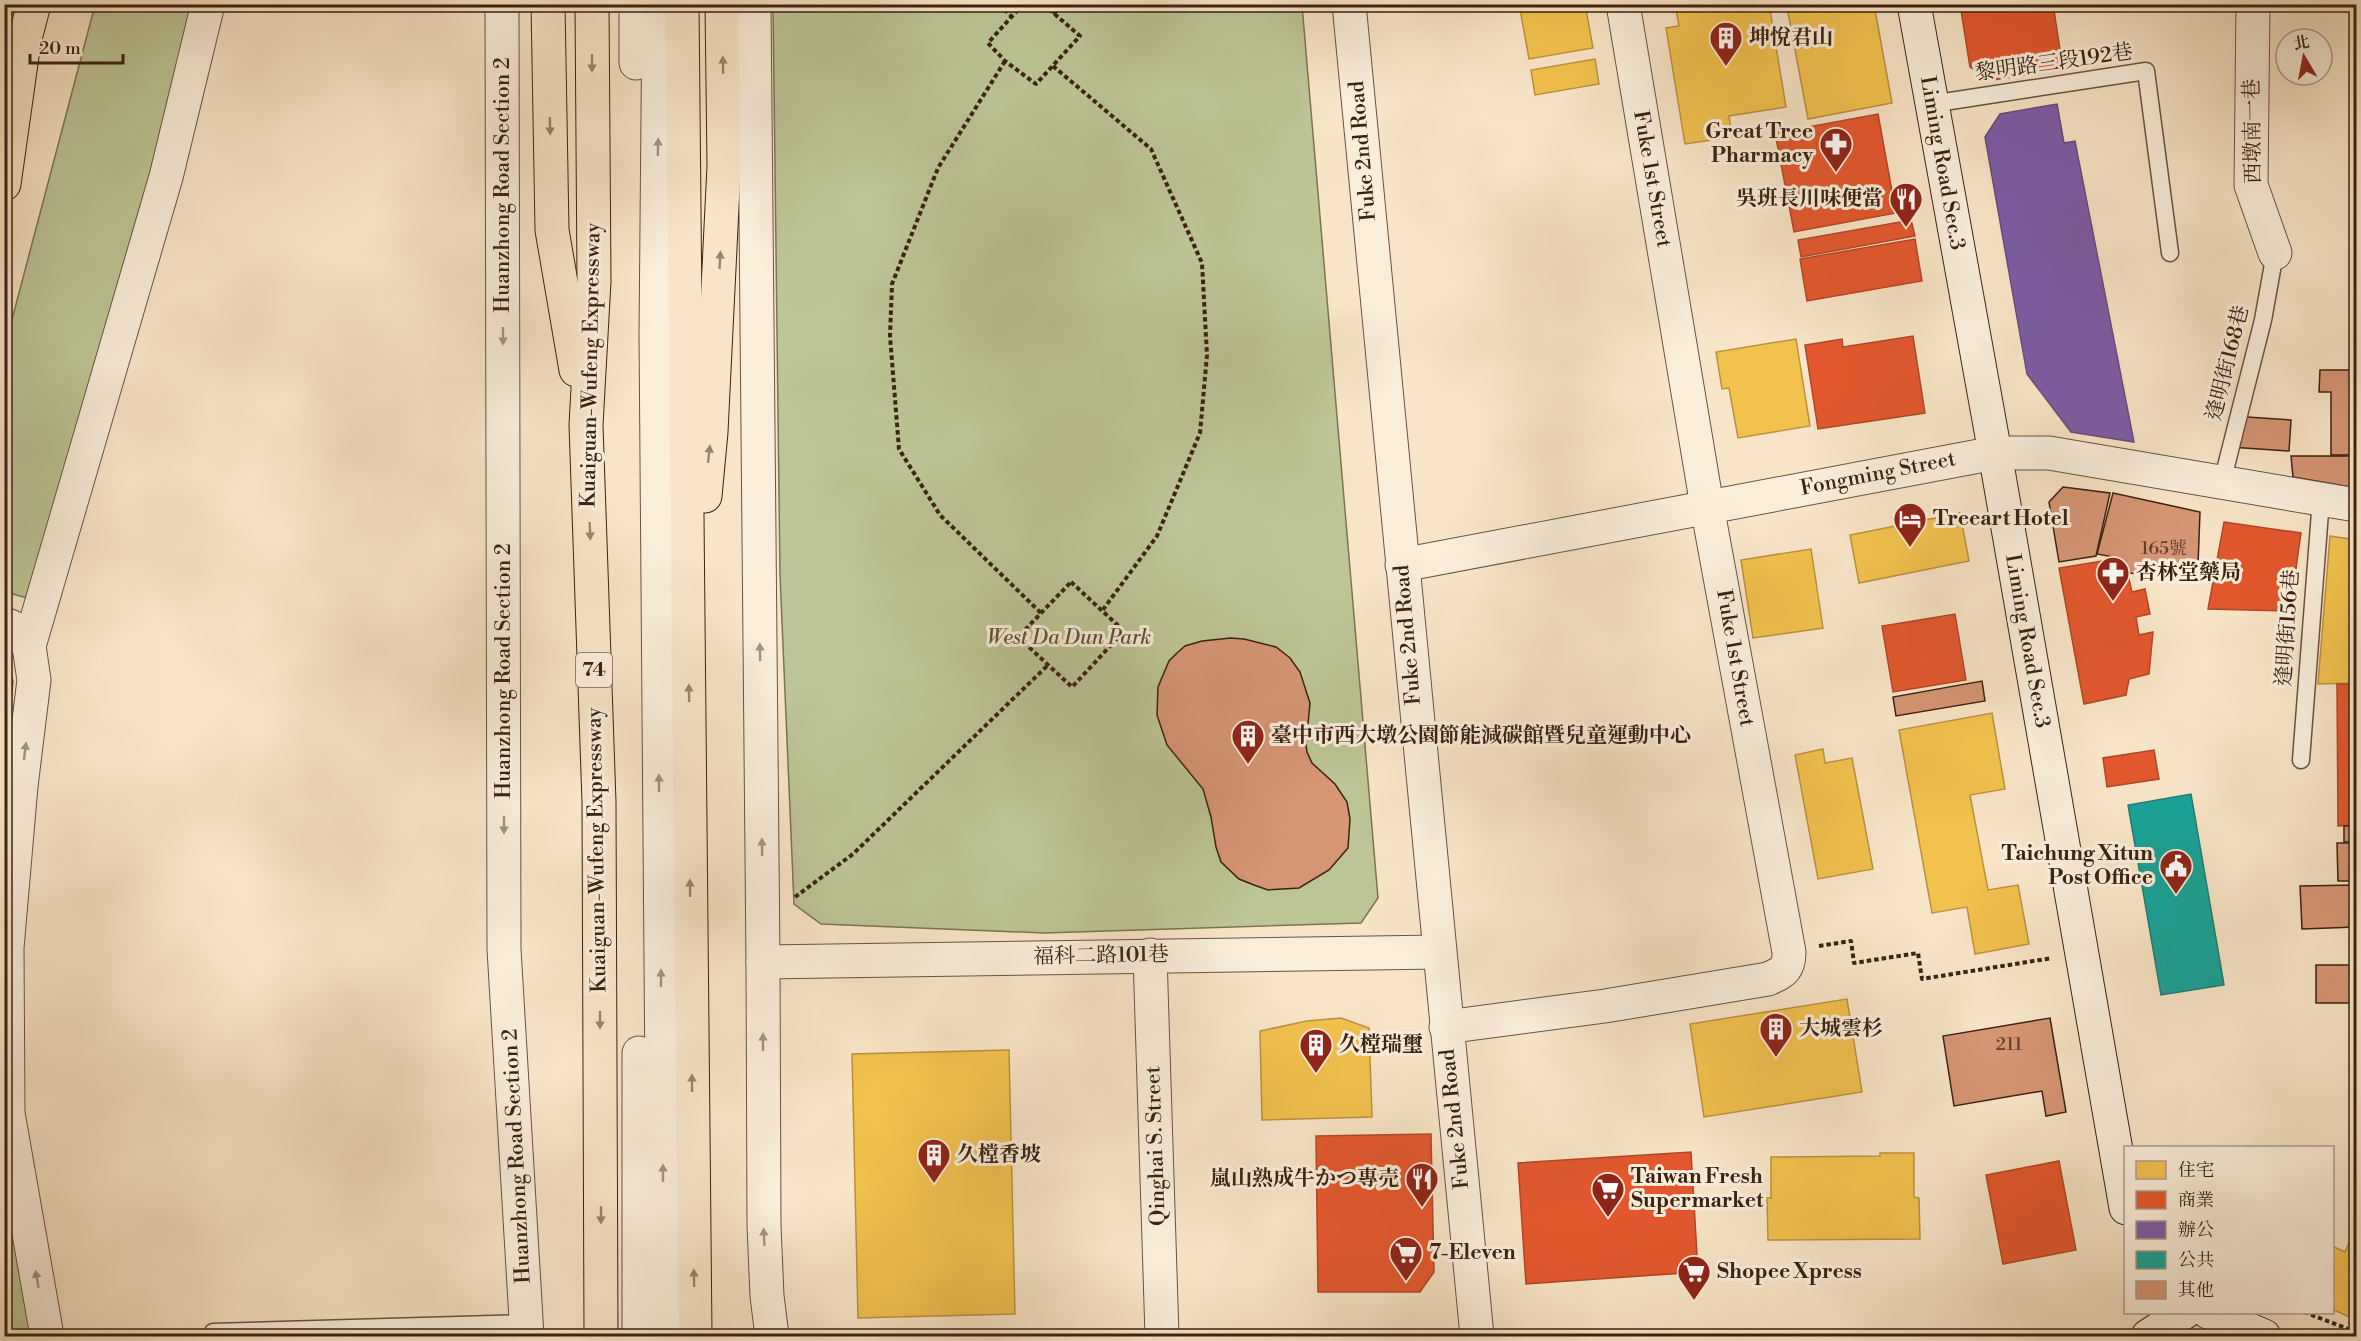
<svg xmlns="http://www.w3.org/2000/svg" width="2361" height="1341" viewBox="0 0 2361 1341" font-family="'Libre Bodoni','Noto Serif TC','Noto Serif JP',serif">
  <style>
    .green { fill: #bdc596; stroke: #7c7454; stroke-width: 1.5 }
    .homes { fill: #f2c14e; stroke: #bb913c; stroke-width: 1.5 }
    .shops { fill: #e4572e; stroke: #b14726; stroke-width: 1.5 }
    .offices { fill: #7b5ea7; stroke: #684c7a; stroke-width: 1.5 }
    .public { fill: #17a398; stroke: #227c70; stroke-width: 1.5 }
    .building { fill: #d69575; stroke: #3a2212; stroke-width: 1.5 }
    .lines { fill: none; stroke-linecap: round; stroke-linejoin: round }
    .service-casing { stroke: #6a533f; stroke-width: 19 }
    .minor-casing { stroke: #6a533f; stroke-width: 35 }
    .tertiary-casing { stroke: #6a533f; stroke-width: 35 }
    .secondary-casing { stroke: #3a2212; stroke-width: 35 }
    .trunk-casing { stroke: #3a2212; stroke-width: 35 }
    .motorway-casing { stroke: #3a2212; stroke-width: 35 }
    .path { stroke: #3a2212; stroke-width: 4; stroke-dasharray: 4.5 3; stroke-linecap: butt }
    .service { stroke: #faeedb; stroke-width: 16 }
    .minor { stroke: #faeedb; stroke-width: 33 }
    .tertiary { stroke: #faeedb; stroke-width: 33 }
    .secondary { stroke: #faeedb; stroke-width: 33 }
    .trunk { stroke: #f8e5c7; stroke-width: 33 }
    .motorway { stroke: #f8e5c7; stroke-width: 33 }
    .oneway { fill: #99846c }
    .oneway2 { fill: #a49281 }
    .labels { text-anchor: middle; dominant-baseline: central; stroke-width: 6; stroke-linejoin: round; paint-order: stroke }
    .number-label { font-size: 18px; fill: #613f2b }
    .shield { fill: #faeedb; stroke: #745f4e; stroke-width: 1.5 }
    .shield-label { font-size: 20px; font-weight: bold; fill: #3a2212 }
    .poi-label { font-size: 21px; font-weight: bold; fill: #3a2212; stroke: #faeedb; text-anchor: start }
    .street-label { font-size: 21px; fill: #3a2212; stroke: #faeedb }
    .park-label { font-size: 21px; font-style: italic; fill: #61533a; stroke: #faeedb }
  </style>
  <rect width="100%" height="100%" fill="#f8e5c7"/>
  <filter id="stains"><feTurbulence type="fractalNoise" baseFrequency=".00333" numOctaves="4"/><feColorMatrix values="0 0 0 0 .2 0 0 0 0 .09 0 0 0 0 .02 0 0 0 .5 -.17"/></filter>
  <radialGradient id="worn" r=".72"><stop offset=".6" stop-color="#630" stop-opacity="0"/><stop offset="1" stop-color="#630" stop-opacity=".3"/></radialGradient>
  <!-- green -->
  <g class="green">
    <polygon points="95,5 199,5 35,600 5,592 5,346"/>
    <polygon points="773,5 1302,5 1378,898 1361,923 1044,933 821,924 794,904 780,575"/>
    <polygon points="5,658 13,681 5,761"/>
    <polygon points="4,1195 35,1336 5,1336"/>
  </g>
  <!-- homes -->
  <g class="homes">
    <polygon points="1547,4 1585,4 1593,48 1529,59 1520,9"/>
    <polygon points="1675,4 1724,4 1725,9 1750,4 1769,4 1786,107 1729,116 1732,137 1685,144 1666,28 1679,26"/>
    <polygon points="1801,4 1874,4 1892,103 1808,119 1787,7"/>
    <polygon points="1595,59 1599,84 1535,95 1531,70"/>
    <polygon points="1796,339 1810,426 1738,438 1729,388 1722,389 1716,352"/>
    <polygon points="1960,513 1969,561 1859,583 1850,535"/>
    <polygon points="2330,536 2356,540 2356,683 2318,684"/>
    <polygon points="1811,549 1823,628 1753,638 1741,560"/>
    <polygon points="1992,713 2005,789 1970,795 1988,890 2018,885 2029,944 1975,954 1967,907 1932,913 1899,730"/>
    <polygon points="1823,749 1825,763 1852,758 1873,869 1818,879 1795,755"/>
    <polygon points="1847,999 1862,1092 1704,1117 1690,1024"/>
    <polygon points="1341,1018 1369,1028 1372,1117 1262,1120 1260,1031 1307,1021"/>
    <polygon points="1009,1050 1015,1314 858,1318 852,1054"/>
    <polygon points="1880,1153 1914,1153 1914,1197 1919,1198 1920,1239 1768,1240 1767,1198 1771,1198 1771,1157 1880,1156"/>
    <polygon points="2351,1238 2356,1241 2356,1320 2332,1309 2332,1246 2345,1252"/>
  </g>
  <!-- shops -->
  <g class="shops">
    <polygon points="1960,4 2053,4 2063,69 1993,80 1970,67"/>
    <polygon points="1878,114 1896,213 1794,232 1775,133"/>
    <polygon points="1911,220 1915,236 1801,257 1798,240"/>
    <polygon points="1915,239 1922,281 1807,301 1800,259"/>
    <polygon points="1913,336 1925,413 1818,429 1805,345 1842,339 1843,347"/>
    <polygon points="2224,522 2301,533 2290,611 2208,609"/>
    <polygon points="2114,559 2117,577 2128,575 2132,592 2145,589 2150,614 2136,617 2139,635 2153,632 2149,674 2129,679 2126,695 2084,704 2059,568"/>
    <polygon points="1955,614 1966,680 1893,692 1882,626"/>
    <polygon points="2337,684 2356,684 2356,825 2338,826"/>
    <polygon points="2154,750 2159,779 2107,787 2103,758"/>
    <polygon points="1431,1134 1434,1272 1420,1292 1318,1292 1316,1136"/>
    <polygon points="1691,1152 1698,1272 1526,1284 1518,1163"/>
    <polygon points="2059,1161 2076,1250 2003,1264 1986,1175"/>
  </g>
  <!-- offices -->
  <polygon class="offices" points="2057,104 2064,143 2075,141 2134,442 2071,432 2027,374 1985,137 2000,114"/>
  <!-- public -->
  <polygon class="public" points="2191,794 2224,985 2161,995 2128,805"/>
  <!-- building -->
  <g class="building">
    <polygon points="2320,370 2356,370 2356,455 2331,455 2331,392 2319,392"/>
    <polygon points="2232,416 2291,420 2289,451 2230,447"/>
    <polygon points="2291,456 2356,456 2356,488 2293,477"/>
    <polygon points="2063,487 2110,493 2096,556 2059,562 2049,502"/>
    <polygon points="2113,493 2200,512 2198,565 2155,577 2117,571 2119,558 2097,554"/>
    <polygon points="1231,638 1244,639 1276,647 1290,658 1300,672 1310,703 1306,745 1307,752 1312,763 1335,784 1347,802 1350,819 1348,848 1329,870 1299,888 1268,890 1254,885 1239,879 1221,862 1216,847 1211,817 1203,789 1167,745 1157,715 1158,687 1169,661 1177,653 1185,646 1202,641"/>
    <polygon points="1982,681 1985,701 1896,716 1893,697"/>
    <rect x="2344" y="826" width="12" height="16"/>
    <polygon points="2337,843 2356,843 2356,881 2338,881"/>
    <polygon points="2356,885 2356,927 2302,929 2300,886"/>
    <polygon points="2354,928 2356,928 2356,964 2355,964"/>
    <rect x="2316" y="965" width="40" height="38"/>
    <polygon points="2050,1018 2066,1112 2046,1116 2042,1091 1954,1106 1943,1036"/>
  </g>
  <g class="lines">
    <defs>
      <g id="service">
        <polyline points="1931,104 2146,71 2170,253"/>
        <polyline points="2222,482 2263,320 2275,253"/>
        <polyline points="2301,760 2321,499"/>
        <polyline points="213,1332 527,1323"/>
      </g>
      <g id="minor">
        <polyline points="1349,4 1477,1336"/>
        <polyline points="2253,4 2251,185 2275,253"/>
        <polyline points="1402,565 1995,453 2049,453 2356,505"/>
        <polyline points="29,646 166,177 208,4"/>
        <polyline points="1150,955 1162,1336"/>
        <polyline points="763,962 1439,952"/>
        <path d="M1446,1027L1605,1006L1768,979C1783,972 1789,970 1789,952L1707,506L1623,4"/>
      </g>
      <g id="tertiary">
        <polyline points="502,4 504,949 527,1336"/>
        <polyline points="636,4 636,63"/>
        <polyline points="659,4 656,335 664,1336"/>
        <polyline points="754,4 763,962 764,1226 767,1296 772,1336"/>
        <polyline points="4,624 12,627 29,646 34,680 21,786 7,948 8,1113 47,1336"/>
        <polyline points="639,1053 639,1336"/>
      </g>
      <g id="secondary">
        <polyline points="1914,4 1995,453 2126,1208"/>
        <polyline points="2208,1312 2264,1336"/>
        <polyline points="2148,1336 2185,1312"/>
      </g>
      <g id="trunk">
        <polyline points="548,4 552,230 576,370"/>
        <polyline points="592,4 594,281 586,425 599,802 601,1336"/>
        <polyline points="682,4 695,1336"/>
        <polyline points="705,496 711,432 724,166 722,4"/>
      </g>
      <g id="motorway">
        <polyline points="17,69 34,4"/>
        <polyline points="4,184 23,49"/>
      </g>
    </defs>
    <!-- service casing -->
    <use href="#service" class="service-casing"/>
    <!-- minor casing -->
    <use href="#minor" class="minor-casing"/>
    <!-- tertiary casing -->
    <use href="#tertiary" class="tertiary-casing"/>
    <!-- secondary casing -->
    <use href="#secondary" class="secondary-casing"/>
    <!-- trunk casing -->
    <use href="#trunk" class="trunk-casing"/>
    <!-- motorway casing -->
    <use href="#motorway" class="motorway-casing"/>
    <!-- path -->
    <g class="path">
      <polyline points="999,4 1012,17"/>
      <polyline points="1023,4 988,43 1005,61 1036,84 1080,36 1043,4"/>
      <polyline points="1053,14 1064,4"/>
      <polyline points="1005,61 938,168 892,284 890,336 899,449 940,515 1041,613"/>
      <polyline points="1053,66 1151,149 1202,263 1207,355 1200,433 1157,536 1102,611"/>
      <polygon points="1071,582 1124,631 1072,687 1018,637"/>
      <polyline points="795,897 853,854 1048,665"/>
      <polyline points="1819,946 1851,941 1854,963 1918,953 1922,979 2052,958"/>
      <polyline points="2304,1312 2356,1332"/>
    </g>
    <!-- service -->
    <use href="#service" class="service"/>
    <!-- minor -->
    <use href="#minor" class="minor"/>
    <!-- tertiary -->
    <use href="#tertiary" class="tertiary"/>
    <!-- secondary -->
    <use href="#secondary" class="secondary"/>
    <!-- trunk -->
    <use href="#trunk" class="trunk"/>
    <!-- motorway -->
    <use href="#motorway" class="motorway"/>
  </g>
  <!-- one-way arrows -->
  <defs><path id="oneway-solid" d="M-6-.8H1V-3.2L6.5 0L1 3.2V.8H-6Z" transform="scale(1.5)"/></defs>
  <g class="oneway">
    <use href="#oneway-solid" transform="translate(592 63) rotate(90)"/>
    <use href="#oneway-solid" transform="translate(723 65) rotate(-91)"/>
    <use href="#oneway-solid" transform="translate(550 126) rotate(89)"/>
    <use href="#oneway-solid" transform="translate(720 260) rotate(-87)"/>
    <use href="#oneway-solid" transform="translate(709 454) rotate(-84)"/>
    <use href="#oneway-solid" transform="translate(590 531) rotate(88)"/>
    <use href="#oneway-solid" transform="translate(689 693) rotate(-91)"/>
    <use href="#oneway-solid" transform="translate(690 888) rotate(-91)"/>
    <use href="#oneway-solid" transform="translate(600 1020) rotate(90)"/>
    <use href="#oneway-solid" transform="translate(692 1083) rotate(-91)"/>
    <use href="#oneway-solid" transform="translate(601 1215) rotate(90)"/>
    <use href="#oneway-solid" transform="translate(694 1278) rotate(-91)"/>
  </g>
  <g class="oneway2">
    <use href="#oneway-solid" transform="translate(658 147) rotate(-89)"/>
    <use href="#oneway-solid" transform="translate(503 336) rotate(90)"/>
    <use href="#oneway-solid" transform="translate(760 652) rotate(-91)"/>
    <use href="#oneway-solid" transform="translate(25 751) rotate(-83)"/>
    <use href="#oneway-solid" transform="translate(659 783) rotate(-90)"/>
    <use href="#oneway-solid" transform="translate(504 825) rotate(90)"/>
    <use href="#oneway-solid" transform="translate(762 847) rotate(-91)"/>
    <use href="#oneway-solid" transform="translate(661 978) rotate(-90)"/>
    <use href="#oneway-solid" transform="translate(763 1042) rotate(-90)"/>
    <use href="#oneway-solid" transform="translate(663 1173) rotate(-90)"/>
    <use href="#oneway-solid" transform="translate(764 1237) rotate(-93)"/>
    <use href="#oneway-solid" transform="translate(37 1279) rotate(-100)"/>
  </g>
  <!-- icons -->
  <defs>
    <symbol id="building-pin" viewBox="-11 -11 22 30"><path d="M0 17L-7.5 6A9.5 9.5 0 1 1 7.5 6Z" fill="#8f2418" stroke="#faeedb"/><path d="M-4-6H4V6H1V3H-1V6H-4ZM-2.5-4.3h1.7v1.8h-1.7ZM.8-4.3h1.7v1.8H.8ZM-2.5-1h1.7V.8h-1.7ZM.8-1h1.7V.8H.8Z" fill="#fff"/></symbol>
    <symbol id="pharmacy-pin" viewBox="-11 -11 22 30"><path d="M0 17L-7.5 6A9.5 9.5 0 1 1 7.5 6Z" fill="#8f2418" stroke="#faeedb"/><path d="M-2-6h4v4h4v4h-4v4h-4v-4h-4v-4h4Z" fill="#fff"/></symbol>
    <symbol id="restaurant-pin" viewBox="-11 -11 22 30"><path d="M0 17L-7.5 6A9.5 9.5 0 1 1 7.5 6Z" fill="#8f2418" stroke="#faeedb"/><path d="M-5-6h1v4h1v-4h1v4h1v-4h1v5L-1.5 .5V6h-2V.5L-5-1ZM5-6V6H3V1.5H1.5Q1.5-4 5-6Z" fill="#fff"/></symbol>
    <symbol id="hotel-pin" viewBox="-11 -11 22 30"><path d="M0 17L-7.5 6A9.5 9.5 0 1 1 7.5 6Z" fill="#8f2418" stroke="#faeedb"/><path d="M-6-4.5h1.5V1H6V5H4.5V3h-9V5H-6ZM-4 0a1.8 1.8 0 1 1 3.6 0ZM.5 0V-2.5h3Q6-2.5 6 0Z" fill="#fff"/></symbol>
    <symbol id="civic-pin" viewBox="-11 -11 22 30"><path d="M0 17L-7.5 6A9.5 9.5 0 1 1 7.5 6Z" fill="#8f2418" stroke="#faeedb"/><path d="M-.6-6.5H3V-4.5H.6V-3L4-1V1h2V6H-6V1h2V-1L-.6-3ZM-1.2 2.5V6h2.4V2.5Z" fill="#fff"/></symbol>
    <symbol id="supermarket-pin" viewBox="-11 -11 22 30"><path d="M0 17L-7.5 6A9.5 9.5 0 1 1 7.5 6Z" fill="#8f2418" stroke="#faeedb"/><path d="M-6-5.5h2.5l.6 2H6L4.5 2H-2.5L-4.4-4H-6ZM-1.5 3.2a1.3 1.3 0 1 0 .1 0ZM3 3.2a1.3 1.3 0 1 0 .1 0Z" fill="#fff"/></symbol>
  </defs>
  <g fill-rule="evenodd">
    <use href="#building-pin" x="1707" y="19" width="38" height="52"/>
    <use href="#pharmacy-pin" x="1817" y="125" width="38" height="52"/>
    <use href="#restaurant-pin" x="1887" y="180" width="38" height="52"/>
    <use href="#hotel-pin" x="1891" y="500" width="38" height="52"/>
    <use href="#pharmacy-pin" x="2094" y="554" width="38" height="52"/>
    <use href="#building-pin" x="1229" y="717" width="38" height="52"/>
    <use href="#civic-pin" x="2157" y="847" width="38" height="52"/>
    <use href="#building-pin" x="1757" y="1010" width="38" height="52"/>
    <use href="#building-pin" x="1297" y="1026" width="38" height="52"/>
    <use href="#building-pin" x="915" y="1136" width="38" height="52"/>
    <use href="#restaurant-pin" x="1403" y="1160" width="38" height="52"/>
    <use href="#supermarket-pin" x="1589" y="1170" width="38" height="52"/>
    <use href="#supermarket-pin" x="1387" y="1234" width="38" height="52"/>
    <use href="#supermarket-pin" x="1675" y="1253" width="38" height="52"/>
  </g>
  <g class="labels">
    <!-- number labels -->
    <g class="number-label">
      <text x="2164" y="548">165號</text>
      <text x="2009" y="1044">211</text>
    </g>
    <!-- shield labels -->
    <rect class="shield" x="576" y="653" width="36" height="34" rx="4.5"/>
    <g class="shield-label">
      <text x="594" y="670">74</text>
    </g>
    <!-- poi labels -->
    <g class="poi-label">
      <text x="1749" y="38">坤悅君山</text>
      <text x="1813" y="132" text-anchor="end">Great Tree<tspan x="1813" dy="24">Pharmacy</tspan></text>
      <text x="1883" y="199" text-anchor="end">吳班長川味便當</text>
      <text x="1933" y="519">Treeart Hotel</text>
      <text x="2136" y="573">杏林堂藥局</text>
      <text x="1271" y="736">臺中市西大墩公園節能減碳館暨兒童運動中心</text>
      <text x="2153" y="854" text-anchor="end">Taichung Xitun<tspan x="2153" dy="24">Post Office</tspan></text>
      <text x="1799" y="1029">大城雲杉</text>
      <text x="1339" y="1045">久樘瑞璽</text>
      <text x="957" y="1155">久樘香坡</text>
      <text x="1631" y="1177">Taiwan Fresh<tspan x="1631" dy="24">Supermarket</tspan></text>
      <text x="1399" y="1179" text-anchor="end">嵐山熟成牛かつ專売</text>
      <text x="1429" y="1253">7-Eleven</text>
      <text x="1717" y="1272">Shopee Xpress</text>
    </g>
    <!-- street labels -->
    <g class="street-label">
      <text transform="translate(2054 63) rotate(-8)">黎明路三段192巷</text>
      <text transform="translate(2253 131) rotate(-91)">西墩南一巷</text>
      <text transform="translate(1363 151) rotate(-95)">Fuke 2nd Road</text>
      <text transform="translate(1942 163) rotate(80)">Liming Road Sec.3</text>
      <text transform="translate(1652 179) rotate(80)">Fuke 1st Street</text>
      <text transform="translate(503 185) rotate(-90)">Huanzhong Road Section 2</text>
      <text transform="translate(2228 363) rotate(-76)">逢明街168巷</text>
      <text transform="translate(591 365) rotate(-89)">Kuaiguan-Wufeng Expressway</text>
      <text transform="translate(1878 474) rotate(-11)">Fongming Street</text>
      <text transform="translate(2288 628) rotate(-86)">逢明街156巷</text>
      <text transform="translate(1408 635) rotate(-95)">Fuke 2nd Road</text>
      <text transform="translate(2027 641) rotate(80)">Liming Road Sec.3</text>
      <text transform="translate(1735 658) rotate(80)">Fuke 1st Street</text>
      <text transform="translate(504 671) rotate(-90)">Huanzhong Road Section 2</text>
      <text transform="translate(597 850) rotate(-91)">Kuaiguan-Wufeng Expressway</text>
      <text transform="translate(1101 956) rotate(-1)">福科二路101巷</text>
      <text transform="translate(1455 1119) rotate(-96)">Fuke 2nd Road</text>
      <text transform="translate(1156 1146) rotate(-92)">Qinghai S. Street</text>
      <text transform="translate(517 1156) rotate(-93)">Huanzhong Road Section 2</text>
    </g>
    <!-- park labels -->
    <g class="park-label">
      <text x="1069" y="638">West Da Dun Park</text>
    </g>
  </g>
  <!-- margin -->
  <rect width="2361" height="1341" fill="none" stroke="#f8e5c7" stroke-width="24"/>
  <rect x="6" y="6" width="2349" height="1329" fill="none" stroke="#3a2212" stroke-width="3"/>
  <rect x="12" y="12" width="2337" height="1317" fill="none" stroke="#3a2212" stroke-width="1.5"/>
  <!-- legend -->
  <rect x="2124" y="1146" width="210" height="168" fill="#faeedb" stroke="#ad9c8b" stroke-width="1.5"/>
  <rect x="2136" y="1161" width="30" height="18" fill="#f2c14e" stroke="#ad9c8b" stroke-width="1.5"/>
  <text x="2178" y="1176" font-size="18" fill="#3a2212">住宅</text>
  <rect x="2136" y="1191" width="30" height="18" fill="#e4572e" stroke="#ad9c8b" stroke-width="1.5"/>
  <text x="2178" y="1206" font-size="18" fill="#3a2212">商業</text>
  <rect x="2136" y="1221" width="30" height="18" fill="#7b5ea7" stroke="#ad9c8b" stroke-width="1.5"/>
  <text x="2178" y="1236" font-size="18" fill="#3a2212">辦公</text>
  <rect x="2136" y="1251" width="30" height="18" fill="#17a398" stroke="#ad9c8b" stroke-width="1.5"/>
  <text x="2178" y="1266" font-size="18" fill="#3a2212">公共</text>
  <rect x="2136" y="1281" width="30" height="18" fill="#d69575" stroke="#ad9c8b" stroke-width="1.5"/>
  <text x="2178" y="1296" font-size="18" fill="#3a2212">其他</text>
  <!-- north arrow -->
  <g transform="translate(2304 57) rotate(350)"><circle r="28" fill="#faeedb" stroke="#ad9c8b" stroke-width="1.5"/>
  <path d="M0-4.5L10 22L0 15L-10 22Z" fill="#8f2418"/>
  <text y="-9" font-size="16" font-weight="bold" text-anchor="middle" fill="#3a2212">北</text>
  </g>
  <!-- scale -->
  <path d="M30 54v9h93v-9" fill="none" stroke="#3a2212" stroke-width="3"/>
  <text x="39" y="54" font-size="18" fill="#3a2212" stroke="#faeedb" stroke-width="4.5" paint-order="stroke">20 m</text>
  <rect width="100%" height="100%" filter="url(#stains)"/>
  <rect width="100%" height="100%" fill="url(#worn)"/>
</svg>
